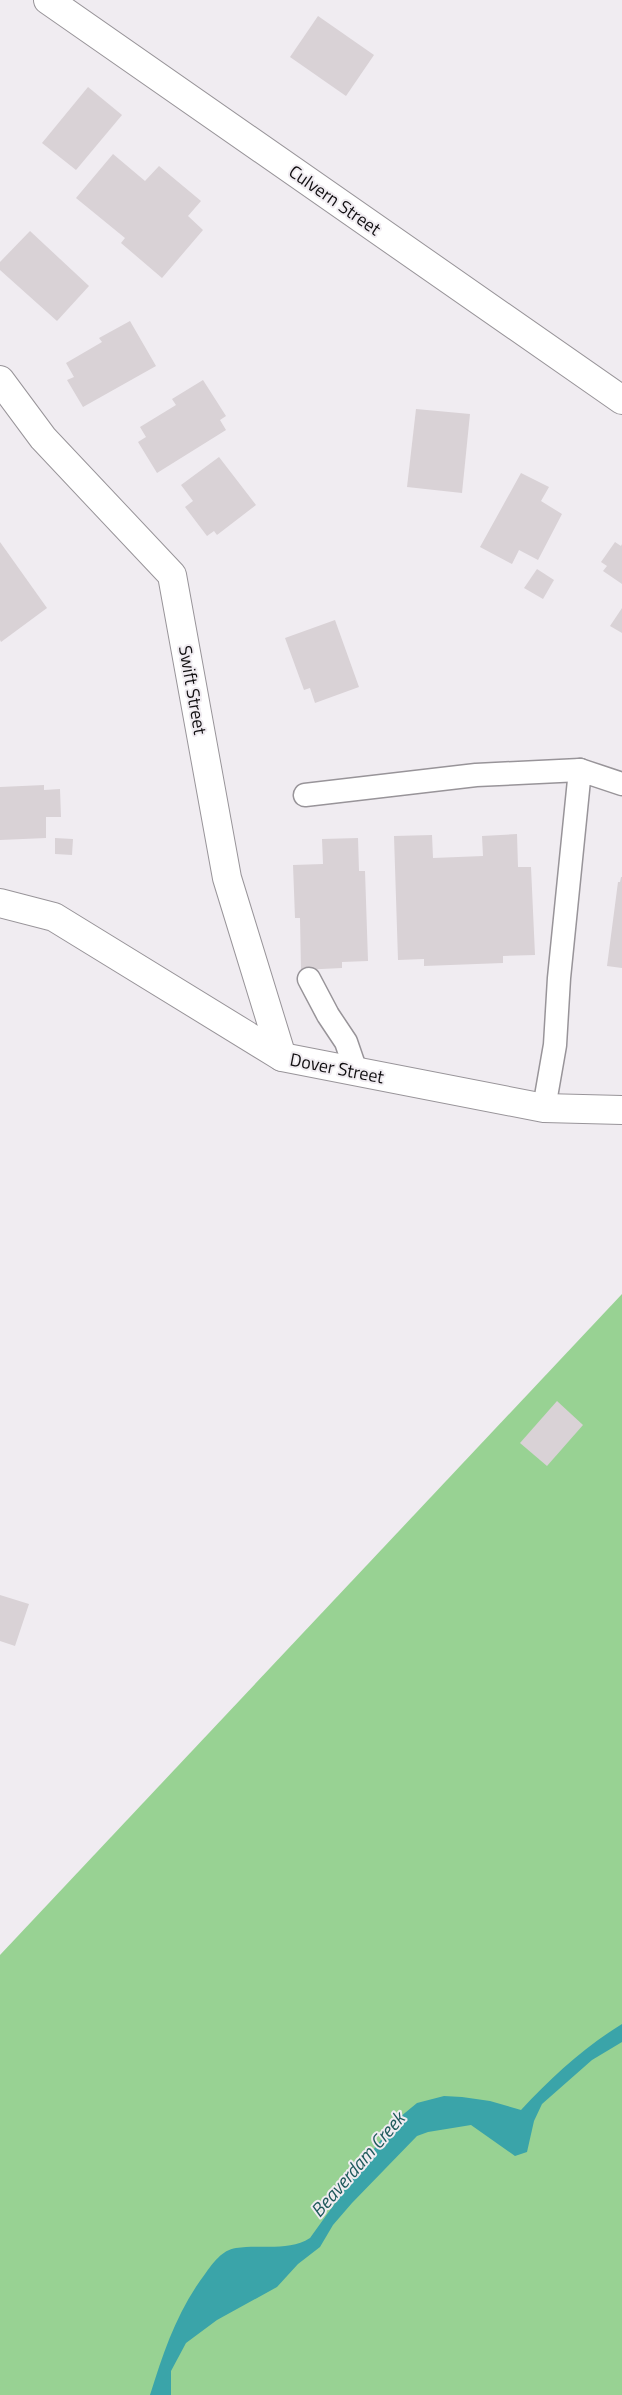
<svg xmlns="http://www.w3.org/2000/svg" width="622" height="2395" viewBox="0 0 622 2395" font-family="'Titillium Web',sans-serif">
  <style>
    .green { fill: #98d293 }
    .water { fill: #3aa4a9 }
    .building { fill: #d9d2d6 }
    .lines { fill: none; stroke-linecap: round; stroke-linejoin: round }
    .service-casing { stroke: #989499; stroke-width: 25 }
    .minor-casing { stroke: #989499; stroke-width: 30 }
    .service { stroke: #fff; stroke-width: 22 }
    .minor { stroke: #fff; stroke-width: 28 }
    .labels { text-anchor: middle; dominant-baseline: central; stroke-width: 4; stroke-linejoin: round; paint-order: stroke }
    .street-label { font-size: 18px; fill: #100e10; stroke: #f0ecf1 }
    .water-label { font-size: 19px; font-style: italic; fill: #1e595b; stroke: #f0ecf1 }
  </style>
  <rect width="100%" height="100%" fill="#f0ecf1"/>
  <!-- green -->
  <polygon class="green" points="622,1294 622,2395 0,2395 0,1955"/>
  <!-- water -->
  <path class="water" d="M622,2024V2042L592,2060L542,2104L534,2121L527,2152L515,2156L471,2125L428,2132L417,2136L352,2203L333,2225L320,2247L298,2264L277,2287L217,2320L186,2343L171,2371V2395H150C164,2351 177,2311 205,2274C213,2263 222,2250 236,2248C261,2244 288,2252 310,2238L376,2146L400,2117L417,2103L444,2096L462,2097L490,2101L521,2110C552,2077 583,2048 622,2024Z"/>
  <!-- building -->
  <g class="building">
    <polygon points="318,16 374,55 346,96 290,57"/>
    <polygon points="88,87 122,115 76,170 42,143"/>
    <polygon points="113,154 145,181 159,166 201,201 188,216 203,230 162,278 121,243 125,238 76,198"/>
    <polygon points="30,231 89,286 57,321 0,270 0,262"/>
    <polygon points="130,321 156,366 83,407 67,380 74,377 66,363 102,342 99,338"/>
    <polygon points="203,380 226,416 220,420 226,430 157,473 138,442 146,437 140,427 176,405 172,399"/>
    <polygon points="416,409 470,414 462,493 407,487"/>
    <polygon points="219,457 256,505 217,535 214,531 207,536 185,507 193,501 181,485"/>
    <polygon points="521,473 549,487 541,501 562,514 538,560 519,550 512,564 480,547"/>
    <polygon points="0,542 47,608 1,642 0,640"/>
    <polygon points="615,542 621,546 622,544 622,584 603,571 607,566 601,562"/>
    <polygon points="537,569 554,580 543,599 524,588"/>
    <polygon points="622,608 622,633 610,626"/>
    <polygon points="335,620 359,687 315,703 310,688 304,690 285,638"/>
    <polygon points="44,785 44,790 60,789 61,817 46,817 46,838 0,840 0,787"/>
    <polygon points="517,834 518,867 531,867 535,955 503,956 503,963 424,966 424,959 398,960 394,836 432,835 433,858 483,856 482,836"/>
    <polygon points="55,838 73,839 72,855 55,854"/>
    <polygon points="358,838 359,871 365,871 368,961 342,962 342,968 301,970 300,918 295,918 293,865 323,864 322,839"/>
    <polygon points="621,877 622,877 622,968 607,966 618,882 620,882"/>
    <polygon points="557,1401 583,1425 547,1466 520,1443"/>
    <polygon points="0,1595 29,1604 15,1646 0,1641"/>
  </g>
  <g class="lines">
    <defs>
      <g id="service">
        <polyline points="305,795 476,775 580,770"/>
        <polyline points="309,979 328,1015 346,1042 356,1071"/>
        <polyline points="544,1108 555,1045 559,978 580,770 622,784"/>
      </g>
      <g id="minor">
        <polyline points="48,0 622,400"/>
        <polyline points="0,380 43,438 172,575 227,878 282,1057"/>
        <polyline points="0,903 54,917 282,1057 544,1108 622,1110"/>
      </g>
    </defs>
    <!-- service casing -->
    <use href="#service" class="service-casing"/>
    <!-- minor casing -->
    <use href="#minor" class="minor-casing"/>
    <!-- service -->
    <use href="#service" class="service"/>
    <!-- minor -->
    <use href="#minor" class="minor"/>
  </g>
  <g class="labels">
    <!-- street labels -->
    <g class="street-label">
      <text transform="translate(335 200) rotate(35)">Culvern Street</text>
      <text transform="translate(193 690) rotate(80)">Swift Street</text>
      <text transform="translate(337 1068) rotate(11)">Dover Street</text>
    </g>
    <!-- water labels -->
    <g class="water-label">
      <text transform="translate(357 2164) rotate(-49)">Beaverdam Creek</text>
    </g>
  </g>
</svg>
